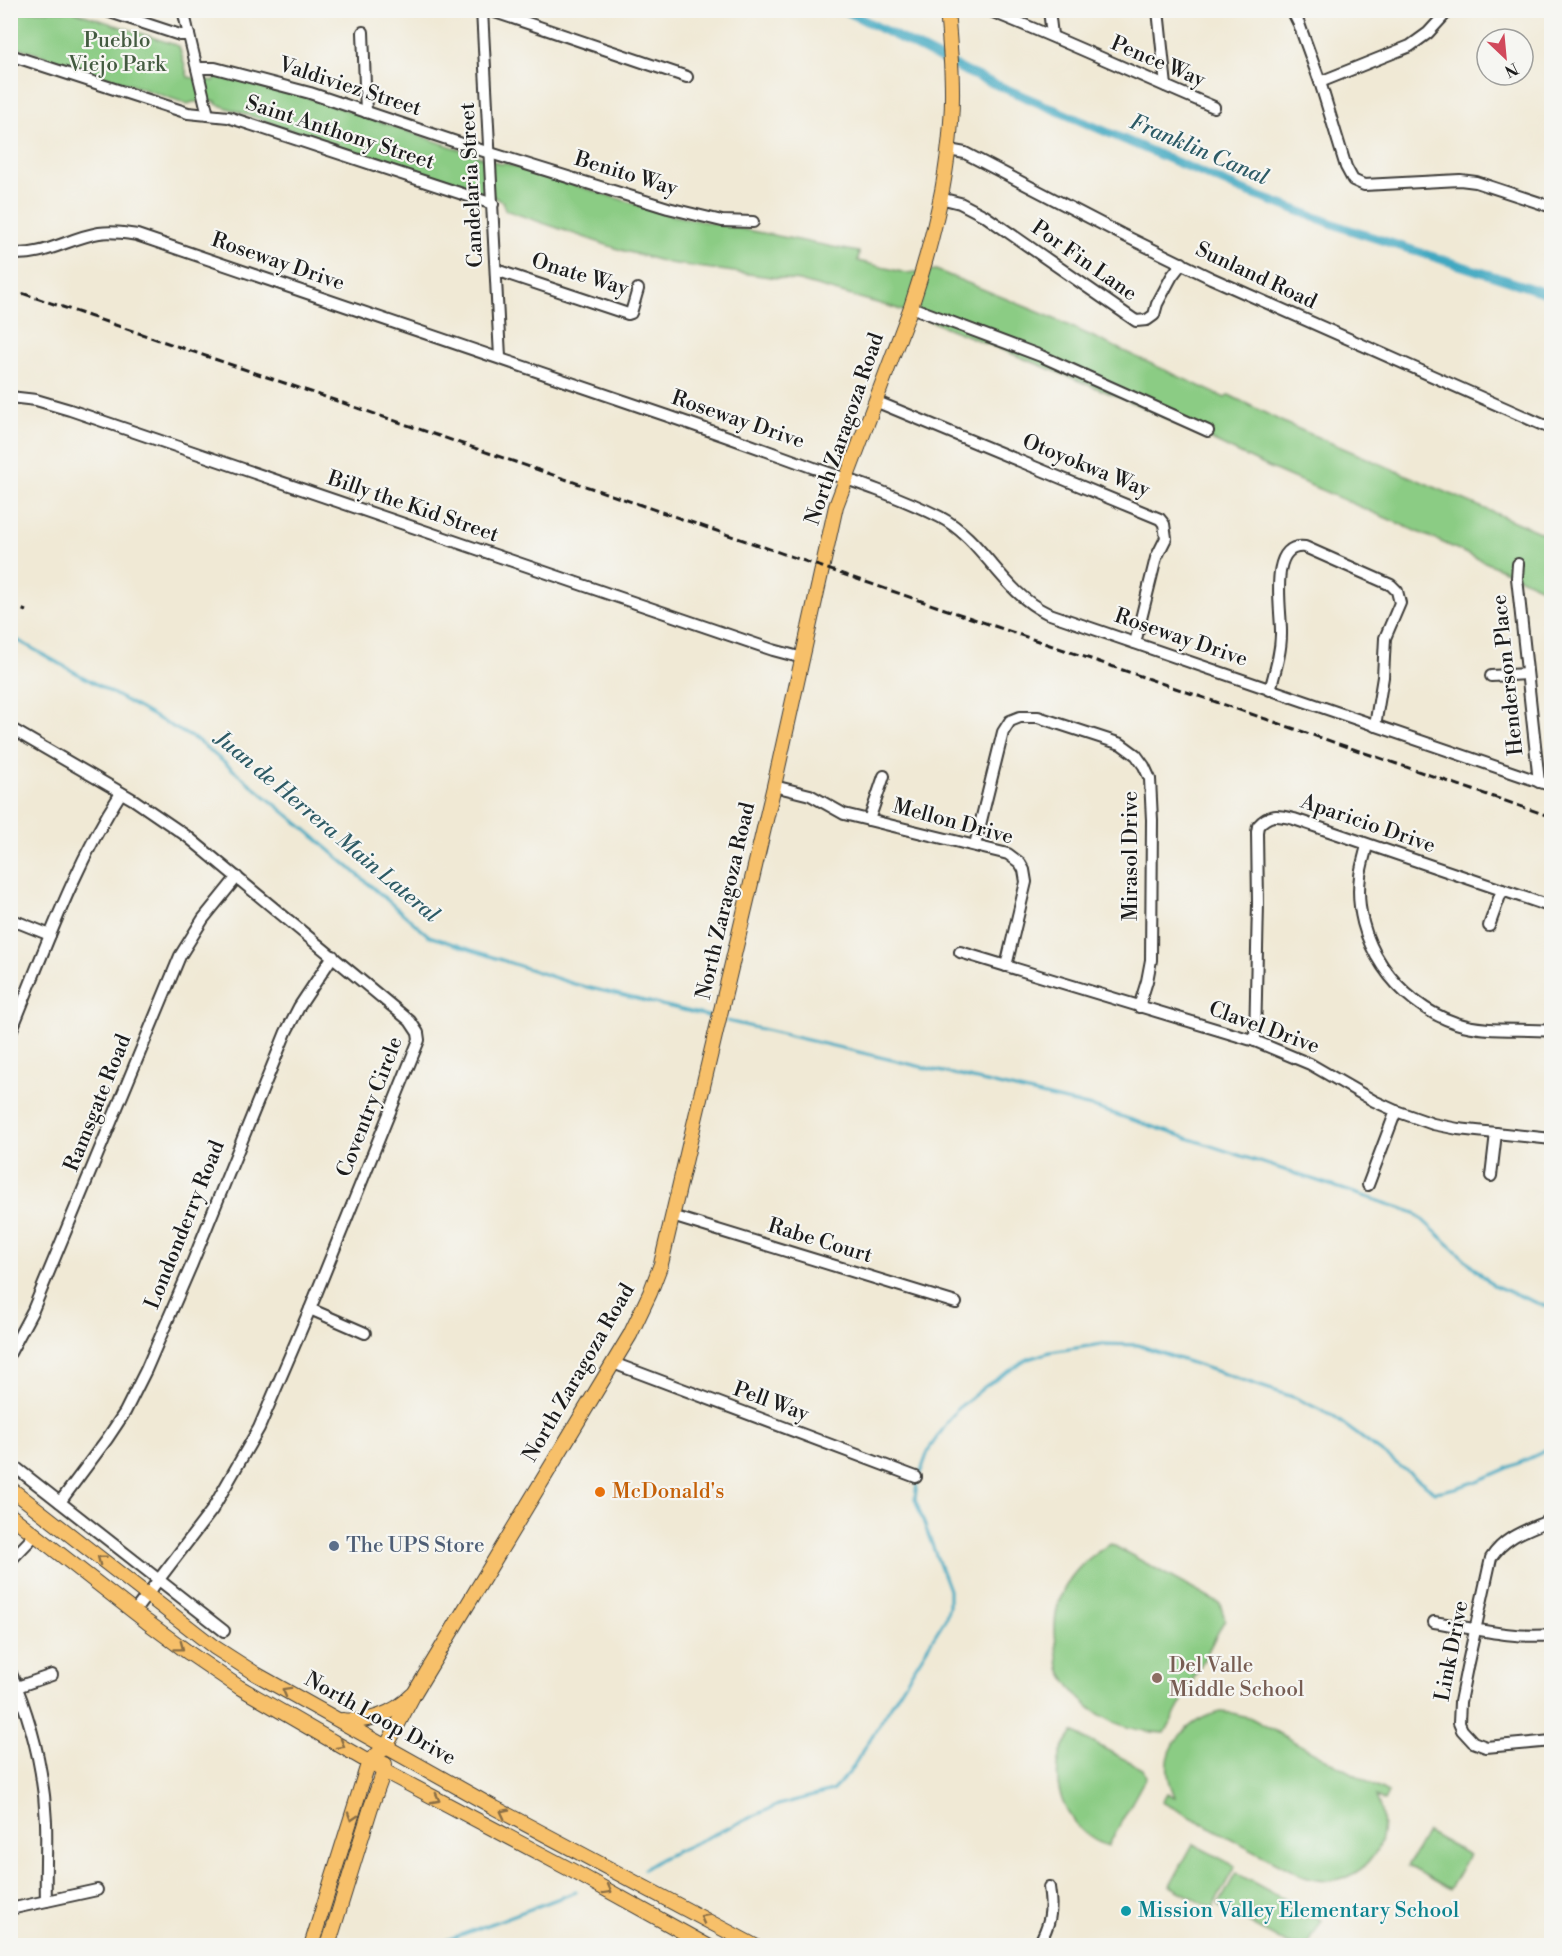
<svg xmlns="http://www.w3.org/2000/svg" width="1562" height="1956" viewBox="0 0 1562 1956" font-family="'Libre Bodoni',serif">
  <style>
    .green { fill: #8bcc84; stroke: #547450; stroke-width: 1.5 }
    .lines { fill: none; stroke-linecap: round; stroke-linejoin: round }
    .stream { stroke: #41a8c1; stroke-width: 3 }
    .canal { stroke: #41a8c1; stroke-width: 9 }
    .minor-casing { stroke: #3c3b38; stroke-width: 14 }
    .major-casing { stroke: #3c3b38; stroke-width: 16 }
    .minor { stroke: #fff; stroke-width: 10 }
    .major { stroke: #f7c06b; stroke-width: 14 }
    .rail { stroke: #1c1c1c; stroke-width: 3; stroke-dasharray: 9 4.5; stroke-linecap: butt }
    .oneway { stroke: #8a6e44 }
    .food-dot { fill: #e8710a; stroke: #f6f6f2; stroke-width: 2 }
    .service-dot { fill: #5c6f8a; stroke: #f6f6f2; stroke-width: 2 }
    .education-dot { fill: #8d6e63; stroke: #f6f6f2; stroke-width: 2 }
    .culture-dot { fill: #0f9aa8; stroke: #f6f6f2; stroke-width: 2 }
    .labels { text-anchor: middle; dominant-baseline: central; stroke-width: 4.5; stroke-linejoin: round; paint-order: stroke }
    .park-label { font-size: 21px; fill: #435a40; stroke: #f6f6f2 }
    .street-label { font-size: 21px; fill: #1c1c1c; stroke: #f6f6f2 }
    .food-label { font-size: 21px; fill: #c56008; stroke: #f6f6f2; text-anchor: start }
    .service-label { font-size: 21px; fill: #4e5e75; stroke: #f6f6f2; text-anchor: start }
    .education-label { font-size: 21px; fill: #785e54; stroke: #f6f6f2; text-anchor: start }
    .culture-label { font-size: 21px; fill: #0d838f; stroke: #f6f6f2; text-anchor: start }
    .water-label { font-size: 22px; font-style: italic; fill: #2d5b66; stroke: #f6f6f2 }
  </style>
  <rect width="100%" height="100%" fill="#f6f6f2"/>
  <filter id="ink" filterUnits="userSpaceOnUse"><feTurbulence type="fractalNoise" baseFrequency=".0167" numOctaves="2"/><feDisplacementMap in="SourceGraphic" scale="12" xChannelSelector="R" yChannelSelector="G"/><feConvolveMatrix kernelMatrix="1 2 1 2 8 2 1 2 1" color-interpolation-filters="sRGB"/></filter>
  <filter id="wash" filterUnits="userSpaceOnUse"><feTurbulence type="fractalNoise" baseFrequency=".008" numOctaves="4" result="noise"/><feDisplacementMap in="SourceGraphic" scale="24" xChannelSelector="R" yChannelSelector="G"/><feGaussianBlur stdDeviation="1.35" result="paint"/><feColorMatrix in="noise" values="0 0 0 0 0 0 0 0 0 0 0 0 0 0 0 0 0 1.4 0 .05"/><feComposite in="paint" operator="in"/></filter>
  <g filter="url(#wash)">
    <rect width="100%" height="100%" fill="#f0e9d5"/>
    <!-- green -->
    <g class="green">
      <polygon points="11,11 73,11 179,46 188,77 214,81 217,75 303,96 341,108 501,164 504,163 671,215 859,252 858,261 906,273 936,270 1048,316 1225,398 1229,395 1287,424 1551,537 1551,592 1439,541 1268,467 1134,403 923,318 895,308 799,281 669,263 621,250 505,210 503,202 484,191 477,194 216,104 216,101 193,102 188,104 11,45"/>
      <path d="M1111,1544L1220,1604L1225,1619L1165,1733C1129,1732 1094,1719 1072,1689C1067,1681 1061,1674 1059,1665C1056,1655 1056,1643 1055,1632C1054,1592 1076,1563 1111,1544Z"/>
      <path d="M1220,1712L1232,1713L1251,1718L1388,1793L1384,1801L1376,1797C1400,1848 1354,1896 1302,1876L1162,1802L1167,1793L1175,1797C1173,1791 1170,1785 1169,1779C1161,1745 1190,1719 1220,1712Z"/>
      <path d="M1073,1732L1143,1769L1146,1777L1108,1846C1072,1834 1050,1793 1060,1756C1062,1747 1068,1739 1073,1732Z"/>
      <polygon points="1427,1832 1469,1855 1450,1889 1408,1866"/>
      <polygon points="1193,1844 1235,1866 1212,1909 1170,1886"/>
      <polygon points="1236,1873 1322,1920 1308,1945 1289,1945 1218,1906"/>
    </g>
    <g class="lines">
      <!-- stream -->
      <g class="stream">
        <polyline points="10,636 198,741 305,829 429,936 574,984 712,1017"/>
        <polyline points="727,1021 1096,1108 1415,1213 1493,1285 1552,1309"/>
        <path d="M644,1869L662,1858L778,1805L832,1791L849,1773L945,1619L949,1607V1590L915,1499L917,1482L929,1449L957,1409L987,1385L1028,1359L1050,1352L1102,1344L1138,1345L1296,1398L1331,1415L1435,1492C1472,1488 1517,1463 1552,1448"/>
        <polyline points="431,1946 576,1892"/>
      </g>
      <!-- canal -->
      <polyline class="canal" points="844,10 969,73 1244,191 1347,229 1552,295"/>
    </g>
  </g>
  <g filter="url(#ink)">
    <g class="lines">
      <defs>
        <g id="minor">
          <polyline points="104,10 180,35 189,35"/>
          <polyline points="183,10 208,115"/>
          <polyline points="482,10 500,357"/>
          <polyline points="489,10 687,77"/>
          <path d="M988,10C1064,40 1138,75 1214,107"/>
          <polyline points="1049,10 1052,35"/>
          <polyline points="1158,10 1166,86"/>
          <polyline points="1292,10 1299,24 1320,82 1346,167 1353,180 1364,185 1460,180 1476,182 1552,207"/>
          <polyline points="363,32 366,112"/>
          <polyline points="10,55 188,113 228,117 493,204"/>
          <polyline points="197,68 215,68 310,93 474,148 668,208 722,221 753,222"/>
          <polyline points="1320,82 1410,46 1428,33 1449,10"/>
          <polyline points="949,150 965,153 1121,234 1211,278 1552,429"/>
          <polyline points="940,198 960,203 985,216 1136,321 1147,320 1154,315 1157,304 1172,276 1182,263"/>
          <path d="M10,253C42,258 68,238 99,233C112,231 124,233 137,235C314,294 491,354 668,416C717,433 765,450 814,468C856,482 900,497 940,517C984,540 1002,592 1047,613L1552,786"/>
          <polyline points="496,270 628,314 631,313 638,289"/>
          <polyline points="911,307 1041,356 1208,431"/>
          <polyline points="10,397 36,400 70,410 773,650 803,658"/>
          <polyline points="875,401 1160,519 1164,524 1166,538 1156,558 1135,643"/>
          <polyline points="1518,564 1517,578 1539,782"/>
          <polyline points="1491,676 1527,674"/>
          <path d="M1270,690C1275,671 1281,653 1281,634C1282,612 1267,542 1305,547L1391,585L1397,591L1400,603L1385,638L1383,677L1375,726"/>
          <polyline points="10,728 134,800 188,837 410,1021 418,1033 419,1040 310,1309 259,1428 212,1510 134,1612"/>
          <polyline points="774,786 810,795 844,814 1008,854 1020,863 1024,870 1026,882 1006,966"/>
          <polyline points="869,820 884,776"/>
          <polyline points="975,845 1003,732 1010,721 1020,717 1038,717 1121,744 1136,755 1144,766 1150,779 1152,820 1151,960 1147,981 1139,1007"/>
          <path d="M1367,845C1365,855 1361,866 1360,876C1352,940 1396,1003 1456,1023C1486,1033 1520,1028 1552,1031"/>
          <polyline points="10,919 50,935"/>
          <polyline points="1489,926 1502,890"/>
          <polyline points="960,952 1255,1041 1310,1064 1374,1101 1396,1111 1433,1124 1458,1129 1552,1139"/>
          <path d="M10,1034C44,952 73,867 121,793"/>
          <path d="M1255,1041L1258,903L1257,832L1258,826C1269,813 1278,815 1294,819L1552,907"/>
          <polyline points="1491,1176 1496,1133"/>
          <polyline points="1368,1185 1396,1111"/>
          <polyline points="672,1216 956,1303"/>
          <polyline points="310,1309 365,1333"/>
          <polyline points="10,1353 33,1310 180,956 203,919 237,877"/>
          <polyline points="613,1363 916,1477"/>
          <polyline points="10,1463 224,1631"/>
          <polyline points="60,1502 107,1439 125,1412 146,1370 191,1266 286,1032 299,1007 333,956"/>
          <path d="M1552,1519C1528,1530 1506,1535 1491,1558L1467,1667L1460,1702L1459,1723L1462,1730L1473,1742L1486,1747L1552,1741"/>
          <polyline points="10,1561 35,1535"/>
          <path d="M1434,1622C1473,1628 1512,1639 1552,1635"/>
          <path d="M10,1671C31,1719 44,1770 46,1822C47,1848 45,1875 46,1901"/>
          <polyline points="17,1687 52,1675"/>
          <polyline points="10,1909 97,1890"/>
          <path d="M1038,1946C1050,1924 1053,1912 1049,1887"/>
        </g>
        <g id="major">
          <polyline points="10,1488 214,1647 256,1674 495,1808 755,1946"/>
          <polyline points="10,1515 147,1622 189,1653 239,1687 384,1771 571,1870 708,1946"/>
          <path d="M342,1720C367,1723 394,1714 412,1695"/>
          <path d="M311,1946L369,1761L386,1747L415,1692L630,1335L650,1293L661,1264L774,786L836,506L911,307C931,247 947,184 951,122C954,85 950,47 947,10"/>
          <polyline points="328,1946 371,1807 384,1771 385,1764"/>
        </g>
      </defs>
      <!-- minor casing -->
      <use href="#minor" class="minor-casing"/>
      <!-- major casing -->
      <use href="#major" class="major-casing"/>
      <!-- minor -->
      <use href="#minor" class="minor"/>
      <!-- major -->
      <use href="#major" class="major"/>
      <!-- rail -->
      <g class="rail">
        <polyline points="10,289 1552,817"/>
        <polyline points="10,605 26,611"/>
      </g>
    </g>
    <!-- one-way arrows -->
    <defs><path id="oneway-chevron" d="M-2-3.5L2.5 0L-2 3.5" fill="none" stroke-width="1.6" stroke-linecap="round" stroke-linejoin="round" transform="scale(1.5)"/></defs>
    <g class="oneway">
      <use href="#oneway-chevron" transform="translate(101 1559) rotate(-142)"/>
      <use href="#oneway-chevron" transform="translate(180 1647) rotate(37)"/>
      <use href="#oneway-chevron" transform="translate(286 1691) rotate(-151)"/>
      <use href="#oneway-chevron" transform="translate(341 1745) rotate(30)"/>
      <use href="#oneway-chevron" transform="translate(436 1799) rotate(28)"/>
      <use href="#oneway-chevron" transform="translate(504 1813) rotate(-153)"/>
      <use href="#oneway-chevron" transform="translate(352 1817) rotate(108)"/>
      <use href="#oneway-chevron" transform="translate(608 1890) rotate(29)"/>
      <use href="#oneway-chevron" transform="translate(704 1918) rotate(-152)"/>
    </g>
  </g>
  <!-- markers -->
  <circle class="food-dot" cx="600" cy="1492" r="6"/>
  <circle class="service-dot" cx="334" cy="1546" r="6"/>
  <circle class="education-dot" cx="1157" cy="1678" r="6"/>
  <circle class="culture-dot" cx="1126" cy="1911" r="6"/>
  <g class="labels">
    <!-- park labels -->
    <g class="park-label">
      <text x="117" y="41">Pueblo<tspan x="117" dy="24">Viejo Park</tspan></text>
    </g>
    <!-- street labels -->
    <g class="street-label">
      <text transform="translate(1158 62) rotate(23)">Pence Way</text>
      <text transform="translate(350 87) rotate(18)">Valdiviez Street</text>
      <text transform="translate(340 133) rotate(18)">Saint Anthony Street</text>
      <text transform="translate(626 174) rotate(17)">Benito Way</text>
      <text transform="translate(472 185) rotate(-93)">Candelaria Street</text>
      <text transform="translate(1084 261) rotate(35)">Por Fin Lane</text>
      <text transform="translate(278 262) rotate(19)">Roseway Drive</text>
      <text transform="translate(580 275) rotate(17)">Onate Way</text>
      <text transform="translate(1256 276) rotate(25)">Sunland Road</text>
      <text transform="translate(738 420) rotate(19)">Roseway Drive</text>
      <text transform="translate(845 429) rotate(-71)">North Zaragoza Road</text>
      <text transform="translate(1086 466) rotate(22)">Otoyokwa Way</text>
      <text transform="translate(413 507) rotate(19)">Billy the Kid Street</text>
      <text transform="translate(1181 638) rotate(19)">Roseway Drive</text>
      <text transform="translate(1508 675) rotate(-96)">Henderson Place</text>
      <text transform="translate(953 822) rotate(15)">Mellon Drive</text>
      <text transform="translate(1368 824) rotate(19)">Aparicio Drive</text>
      <text transform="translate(1131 856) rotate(-90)">Mirasol Drive</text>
      <text transform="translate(726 901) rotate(-77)">North Zaragoza Road</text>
      <text transform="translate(1264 1028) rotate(20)">Clavel Drive</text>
      <text transform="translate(98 1103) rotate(-68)">Ramsgate Road</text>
      <text transform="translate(370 1107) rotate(-69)">Coventry Circle</text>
      <text transform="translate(185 1225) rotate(-68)">Londonderry Road</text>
      <text transform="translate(820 1241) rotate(17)">Rabe Court</text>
      <text transform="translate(579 1373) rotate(-60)">North Zaragoza Road</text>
      <text transform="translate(771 1402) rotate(20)">Pell Way</text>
      <text transform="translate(1452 1651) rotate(-79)">Link Drive</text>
      <text transform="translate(380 1719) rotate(29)">North Loop Drive</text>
    </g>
    <!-- food labels -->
    <g class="food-label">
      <text x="612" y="1492">McDonald's</text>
    </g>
    <!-- service labels -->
    <g class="service-label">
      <text x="346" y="1546">The UPS Store</text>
    </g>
    <!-- education labels -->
    <g class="education-label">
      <text x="1169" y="1666">Del Valle<tspan x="1169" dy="24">Middle School</tspan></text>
    </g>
    <!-- culture labels -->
    <g class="culture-label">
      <text x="1138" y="1911">Mission Valley Elementary School</text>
    </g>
    <!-- water labels -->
    <g class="water-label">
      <text transform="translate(1199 150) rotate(23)">Franklin Canal</text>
      <text transform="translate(327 827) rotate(40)">Juan de Herrera Main Lateral</text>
    </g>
  </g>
  <!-- margin -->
  <rect width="1562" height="1956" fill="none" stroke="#f6f6f2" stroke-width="36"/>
  <!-- north arrow -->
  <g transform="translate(1505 57) rotate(154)"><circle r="28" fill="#f6f6f2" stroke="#9f9f9c" stroke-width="1.5"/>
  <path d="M0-4.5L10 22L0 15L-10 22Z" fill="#d1495b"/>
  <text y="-9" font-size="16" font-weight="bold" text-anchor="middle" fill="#1c1c1c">N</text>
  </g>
</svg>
